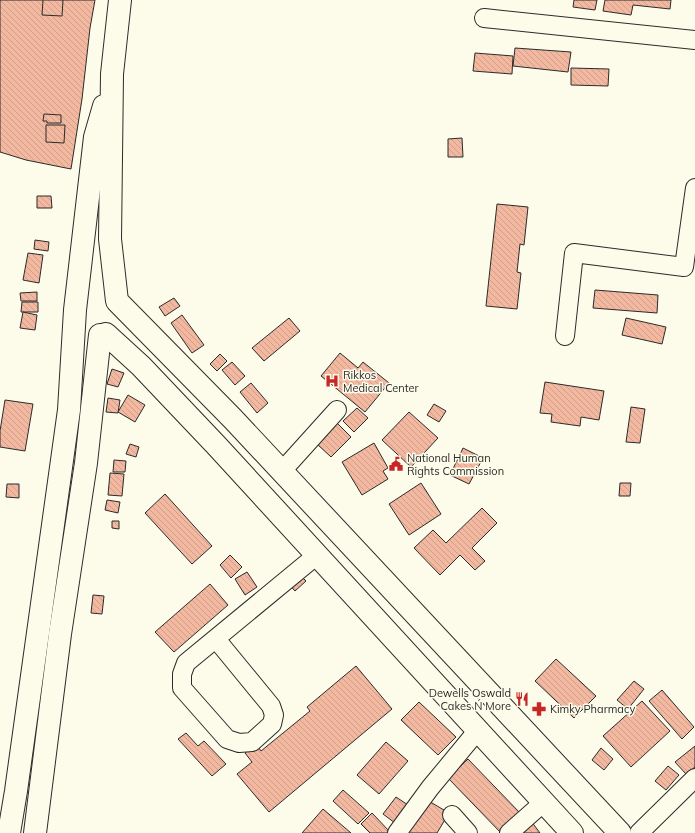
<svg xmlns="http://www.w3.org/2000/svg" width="695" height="833" viewBox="0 0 695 833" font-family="Mulish,sans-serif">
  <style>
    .building { fill: url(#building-back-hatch); stroke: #2b2b2b }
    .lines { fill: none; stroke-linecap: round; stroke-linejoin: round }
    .minor-casing { stroke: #2b2b2b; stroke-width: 20 }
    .major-casing { stroke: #2b2b2b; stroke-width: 24 }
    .minor { stroke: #fdfbea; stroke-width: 18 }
    .major { stroke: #fdfbea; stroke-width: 22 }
    .labels { text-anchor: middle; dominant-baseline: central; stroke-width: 3; stroke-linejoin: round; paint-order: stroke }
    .poi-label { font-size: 11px; fill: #2b2b2b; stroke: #fdfbea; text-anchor: start }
  </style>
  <defs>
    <pattern id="building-back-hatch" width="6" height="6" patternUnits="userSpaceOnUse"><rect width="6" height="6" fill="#f2b8a0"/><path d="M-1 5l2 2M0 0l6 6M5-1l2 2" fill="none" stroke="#d09e8a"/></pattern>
  </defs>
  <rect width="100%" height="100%" fill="#fdfbea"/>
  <!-- building -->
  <g class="building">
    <polygon points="0,0 95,0 90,28 82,99 71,169 26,160 0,152"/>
    <polygon points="43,0 63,0 62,16 42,15"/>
    <polygon points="574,0 597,0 595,10 573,7"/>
    <polygon points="605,0 671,0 670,9 633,5 631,15 603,11"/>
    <polygon points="515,48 571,52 568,72 513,66"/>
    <polygon points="475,53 513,56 512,74 473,71"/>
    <polygon points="571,68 609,69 608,86 571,85"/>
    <polygon points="44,114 61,115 61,123 47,123 47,121 43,121"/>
    <polygon points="46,125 65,125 64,143 46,142"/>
    <polygon points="462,138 463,157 448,157 448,139"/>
    <polygon points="37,196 51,196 52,208 37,208"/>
    <polygon points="497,204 528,207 524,245 520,244 517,272 521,273 517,309 486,306"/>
    <polygon points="35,240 49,242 48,251 34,249"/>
    <polygon points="28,253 43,255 39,283 23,280"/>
    <polygon points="595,290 658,295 657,313 593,308"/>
    <polygon points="37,292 37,301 21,301 20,293"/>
    <polygon points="174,298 180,306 165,316 159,307"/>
    <polygon points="22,302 38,302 38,312 21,312"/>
    <polygon points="23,312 37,315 35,330 20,328"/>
    <polygon points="182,315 204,345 192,353 171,323"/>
    <polygon points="289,318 300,331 264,361 252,348"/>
    <polygon points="626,318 666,327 662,344 622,335"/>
    <polygon points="340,353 358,368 363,362 389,383 365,412 321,376"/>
    <polygon points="220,354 227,361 217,371 210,364"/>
    <polygon points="232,362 245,376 235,385 222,370"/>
    <polygon points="112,369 124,373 118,387 107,384"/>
    <polygon points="545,382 604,391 599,420 581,417 580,426 551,422 552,414 540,413"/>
    <polygon points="251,383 268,403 257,413 240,392"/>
    <polygon points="128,395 145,405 135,422 118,412"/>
    <polygon points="108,398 120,400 118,413 106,412"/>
    <polygon points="5,400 33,404 25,451 0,447 0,431"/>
    <polygon points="434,404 446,411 439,422 427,415"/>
    <polygon points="631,407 645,409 640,443 626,442"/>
    <polygon points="357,408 368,418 354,432 343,421"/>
    <polygon points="409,412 438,438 411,467 382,440"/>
    <polygon points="337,423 351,437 331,457 317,444"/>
    <polygon points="374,443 388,468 383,471 388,479 362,495 342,462"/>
    <polygon points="130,444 139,447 136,457 126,454"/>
    <polygon points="463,448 483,458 469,484 450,475"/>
    <polygon points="114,460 126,461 125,472 113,472"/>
    <polygon points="110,473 124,474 122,496 108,495"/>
    <polygon points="421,483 441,514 409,535 389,504"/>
    <polygon points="620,483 631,483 630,496 619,496"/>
    <polygon points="7,484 19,484 19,498 6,497"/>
    <polygon points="165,494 212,546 192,564 145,513"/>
    <polygon points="107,500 120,502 118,513 105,510"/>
    <polygon points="482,508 497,523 472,548 485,561 475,570 460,555 440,575 414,548 433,530 446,543"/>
    <polygon points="112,521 119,521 119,529 112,528"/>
    <polygon points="230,555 242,567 231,578 220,565"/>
    <polygon points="247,572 257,587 245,595 235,579"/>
    <polygon points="298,573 306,581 295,591 287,582"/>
    <polygon points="210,584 228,605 174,652 155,632"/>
    <polygon points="93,595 104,596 102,614 91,613"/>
    <polygon points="556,659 596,696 574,718 535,681"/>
    <polygon points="356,666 392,709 269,812 237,774 252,762 245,753 256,744 261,751 310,711 307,707"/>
    <polygon points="634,681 644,689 628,709 617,700"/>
    <polygon points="662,690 694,727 682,739 649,701"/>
    <polygon points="642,701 670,731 631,767 603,736"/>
    <polygon points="419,702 456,737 438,755 401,720"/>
    <polygon points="186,733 198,746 204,741 226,764 212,776 178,739"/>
    <polygon points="386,742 408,761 379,794 357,775"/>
    <polygon points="695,746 695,767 686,774 675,762"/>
    <polygon points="601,748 613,759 604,770 592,760"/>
    <polygon points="468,759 521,814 501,833 448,778"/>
    <polygon points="668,766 679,775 666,790 655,781"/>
    <polygon points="343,790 369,813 358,824 333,801"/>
    <polygon points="396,797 408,805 395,823 383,814"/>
    <polygon points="427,800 449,813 437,833 408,833"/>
    <polygon points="323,809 351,833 302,833"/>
    <polygon points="372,813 390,832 389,833 370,833 361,824"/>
    <polygon points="531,821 540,833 517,833"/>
  </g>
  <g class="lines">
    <defs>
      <g id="minor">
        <polyline points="484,18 695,40"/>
        <polyline points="565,336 574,253 684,267 695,188"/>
        <polyline points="282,471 337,410"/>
        <polyline points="216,639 271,706 274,715 272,724 252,742 239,743 227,739 182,688 182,674 186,663 317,555"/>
        <polyline points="452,815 468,833"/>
        <polyline points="397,833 430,788 478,730"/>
        <polyline points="509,833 544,802"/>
        <polyline points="639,833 695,778"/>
      </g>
      <g id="major">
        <polyline points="120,0 112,74 110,239 117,301 233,419 620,833"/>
        <polyline points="106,334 141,366 216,445 572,833"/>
        <polyline points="9,833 16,791 69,410 75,310 95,137 104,106"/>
        <polyline points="35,833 60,634 86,463 100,335"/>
      </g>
    </defs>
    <!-- minor casing -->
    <use href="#minor" class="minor-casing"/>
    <!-- major casing -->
    <use href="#major" class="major-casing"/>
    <!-- minor -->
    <use href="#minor" class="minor"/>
    <!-- major -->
    <use href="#major" class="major"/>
  </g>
  <!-- icons -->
  <defs>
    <symbol id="hospital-bare" viewBox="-9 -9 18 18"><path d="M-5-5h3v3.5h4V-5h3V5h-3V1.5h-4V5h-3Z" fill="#c62828" stroke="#fdfbea" stroke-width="2.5" paint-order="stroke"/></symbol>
    <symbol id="civic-bare" viewBox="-9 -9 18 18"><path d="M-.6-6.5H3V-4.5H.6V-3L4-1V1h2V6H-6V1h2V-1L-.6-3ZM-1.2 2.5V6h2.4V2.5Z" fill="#c62828" stroke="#fdfbea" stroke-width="2.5" paint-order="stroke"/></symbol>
    <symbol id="restaurant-bare" viewBox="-9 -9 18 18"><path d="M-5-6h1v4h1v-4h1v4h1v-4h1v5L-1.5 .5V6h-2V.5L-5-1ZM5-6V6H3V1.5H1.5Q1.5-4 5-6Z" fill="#c62828" stroke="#fdfbea" stroke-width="2.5" paint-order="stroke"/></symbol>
    <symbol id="pharmacy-bare" viewBox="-9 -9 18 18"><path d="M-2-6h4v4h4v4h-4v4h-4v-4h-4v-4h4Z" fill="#c62828" stroke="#fdfbea" stroke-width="2.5" paint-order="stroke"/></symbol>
  </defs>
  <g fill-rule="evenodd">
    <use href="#hospital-bare" x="322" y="371" width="20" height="20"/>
    <use href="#civic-bare" x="386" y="454" width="20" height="20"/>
    <use href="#restaurant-bare" x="512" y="689" width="20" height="20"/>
    <use href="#pharmacy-bare" x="529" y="699" width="20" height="20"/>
  </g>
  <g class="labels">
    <!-- poi labels -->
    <g class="poi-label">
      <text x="343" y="375">Rikkos<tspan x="343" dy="13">Medical Center</tspan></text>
      <text x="407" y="458">National Human<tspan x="407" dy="13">Rights Commission</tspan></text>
      <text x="511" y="693" text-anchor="end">Dewells Oswald<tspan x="511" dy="13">Cakes Ń More</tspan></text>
      <text x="550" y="709">Kimky Pharmacy</text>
    </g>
  </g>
</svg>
